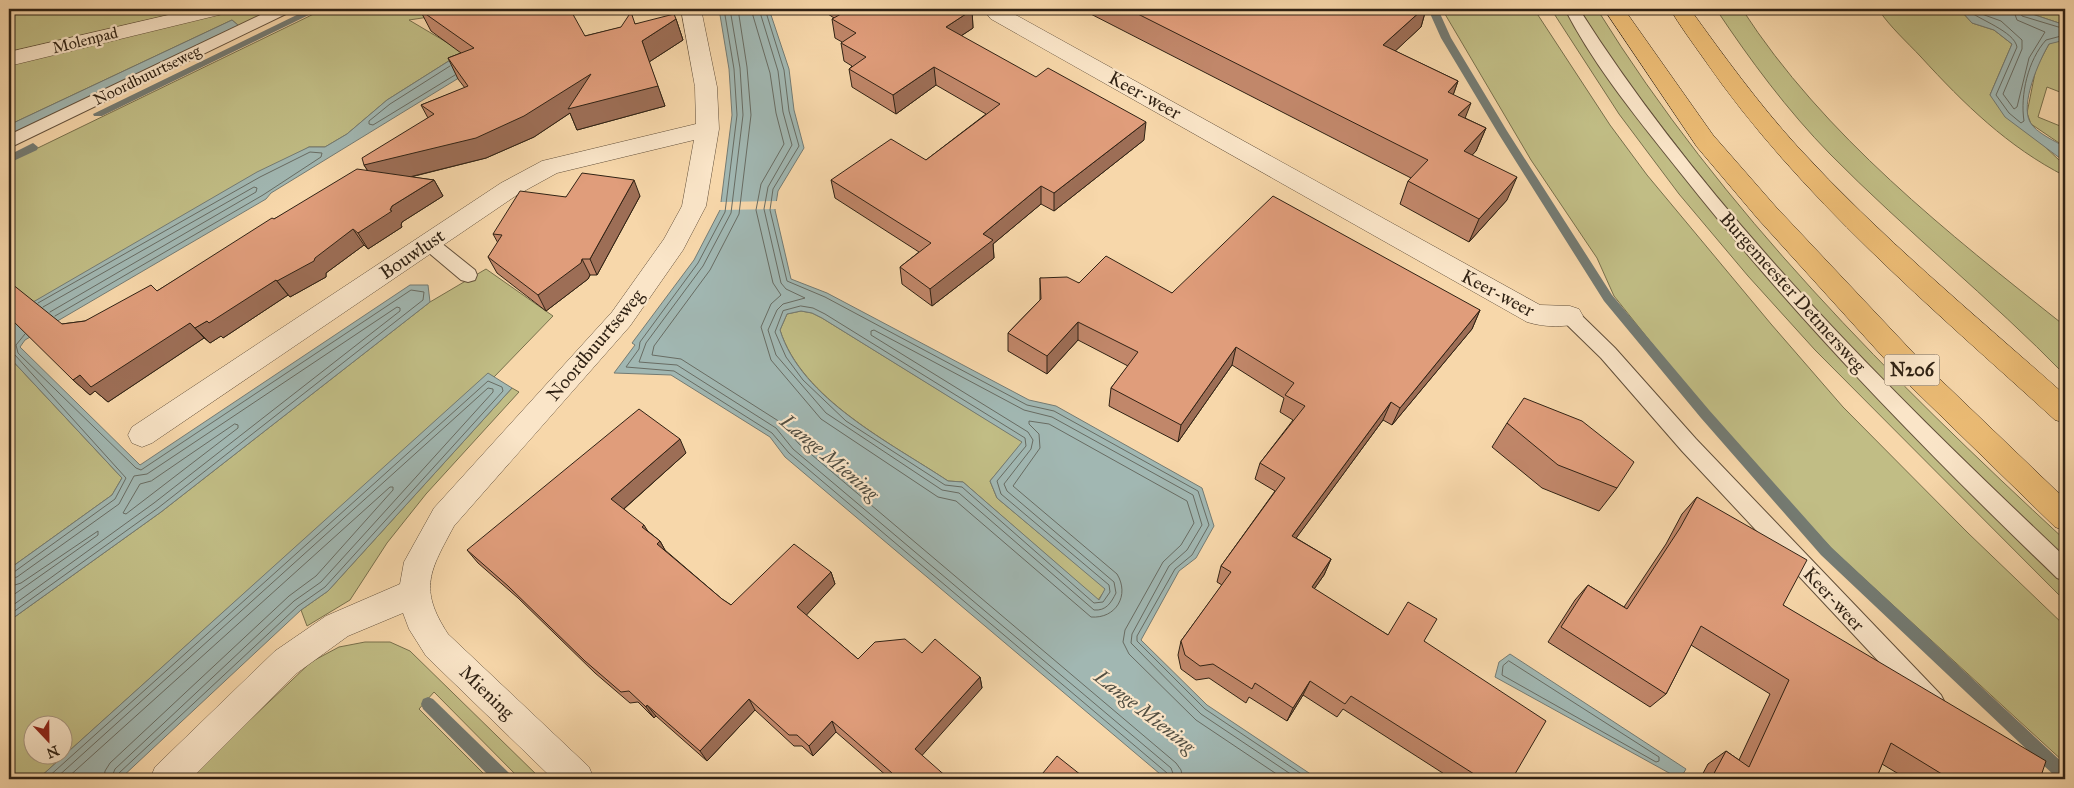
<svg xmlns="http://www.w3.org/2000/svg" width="2074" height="788" viewBox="0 0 2074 788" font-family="'IM FELL Great Primer',serif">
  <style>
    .green { fill: #c1bd85; stroke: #78704c; fill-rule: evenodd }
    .water { fill: #a1b7b2; stroke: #747b73; fill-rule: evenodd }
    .pier { fill: #f7d7aa }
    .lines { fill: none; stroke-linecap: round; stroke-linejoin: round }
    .shore { stroke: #686c63; stroke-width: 1 }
    .stream { fill: #747b73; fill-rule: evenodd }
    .ferry { stroke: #524f43; stroke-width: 1; stroke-dasharray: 5.5 4.5; stroke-linecap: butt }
    .service-casing { stroke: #624f3a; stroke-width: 2 }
    .minor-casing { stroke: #624f3a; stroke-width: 1 }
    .primary-casing { stroke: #302214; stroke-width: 1 }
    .service { fill: #fae5c8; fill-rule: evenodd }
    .minor { fill: #fae5c8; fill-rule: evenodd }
    .primary { fill: #ecbc75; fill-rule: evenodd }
    .wall { fill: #c1876a; stroke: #302214 }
    .shaded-wall { fill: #9d6e56; stroke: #302214 }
    .building { fill: #e09d7b; stroke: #302214 }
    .labels { text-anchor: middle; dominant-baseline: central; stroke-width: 4.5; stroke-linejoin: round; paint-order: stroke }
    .far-street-label { font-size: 16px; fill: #302214; stroke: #fae5c8 }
    .shield { fill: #fae5c8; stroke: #6d5c4a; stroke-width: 1 }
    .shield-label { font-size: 18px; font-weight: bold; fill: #302214 }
    .street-label { font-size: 19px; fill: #302214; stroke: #fae5c8 }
    .water-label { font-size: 20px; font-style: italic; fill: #524f43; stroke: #fae5c8 }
  </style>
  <rect width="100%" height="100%" fill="#f7d7aa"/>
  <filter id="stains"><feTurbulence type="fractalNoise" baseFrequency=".004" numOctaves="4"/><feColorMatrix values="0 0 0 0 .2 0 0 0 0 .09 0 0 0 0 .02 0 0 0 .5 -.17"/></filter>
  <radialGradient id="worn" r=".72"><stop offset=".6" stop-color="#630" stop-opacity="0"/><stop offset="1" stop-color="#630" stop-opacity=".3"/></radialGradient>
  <!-- green -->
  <g class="green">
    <polygon points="9,9 276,9 239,26 232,20 9,125"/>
    <polygon points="324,9 482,9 409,20 463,52 387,100 347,134 325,147 309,147 9,316 9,162"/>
    <polygon points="1442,9 1534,9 1610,125 1647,175 1771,324 1843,407 1968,533 2065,626 2065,763 1834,551 1745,455 1681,380 1614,296 1597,258 1531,160"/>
    <path d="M1551,9H1564C1700,225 1883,405 2065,582V601L1815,350L1748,276L1679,194L1619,114Z"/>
    <path d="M1580,9H1597C1722,211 1891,379 2065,540V558C1930,434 1800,303 1687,159C1649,110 1611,62 1580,9Z"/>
    <path d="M1716,9H1742C1824,136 1948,233 2065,326V375C1990,298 1906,231 1830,154C1787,110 1750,60 1716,9Z"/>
    <path d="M1878,9H1917L1922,11L1963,13L1972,23L1994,30L2012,44L1990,95L2059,160L2065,162V176C2008,147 1964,104 1921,57C1907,42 1890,27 1878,9Z"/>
    <polygon points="2017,9 2065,9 2065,25"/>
    <polygon points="2057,40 2065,40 2065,94 2047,87 2038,117 2065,128 2065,147 2031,124 2027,113 2036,68 2049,44"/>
    <path d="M486,269L553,316L494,377L488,374L38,779H9V621L161,512L430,302ZM32,726H62V756H32Z"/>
    <path d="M801,311L812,313L822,318L1023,442L990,481L997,498L1106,589L1098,600L963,482L948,481C891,443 802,399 780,330L787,314Z"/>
    <polygon points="9,357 122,478 112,495 9,569"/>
    <polygon points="512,388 519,392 426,494 387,543 350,600 307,626 301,610 328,591"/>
    <polygon points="365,642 390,642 410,651 541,779 520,779 434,692 419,709 489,779 188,779 311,662 339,647"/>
  </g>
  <!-- water -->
  <g class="water">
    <path d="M719,9H769L789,69L794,110L804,148L778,191L775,210L791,279L827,293L1029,400L1056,406L1202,488L1214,526L1196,558L1179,571L1141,640L1207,705L1318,779H1166L785,457L770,437L671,375L614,373L635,345L632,343L694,260L720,210L732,115L729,69ZM801,311L812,313L822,318L1022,442L990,481L997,498L1105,589L1099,600L963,482L948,481C891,443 801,399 780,330L787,314Z"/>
    <path d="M1917,9H2017L2065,25V40L2049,44C2039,61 2020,104 2030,122C2036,133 2055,141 2065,147V162L2005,117L1990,95L2012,44L1994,30L1972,23L1963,13L1922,11Z"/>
    <polygon points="232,20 239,26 9,135 9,125"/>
    <polygon points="463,52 480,65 271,193 266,199 25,340 20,347 140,465 410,285 428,285 430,302 161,512 9,621 9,569 112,495 122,478 9,357 9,316 257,172 309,147 325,147 347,134 387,100"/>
    <polygon points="488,373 512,388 328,591 301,610 120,779 38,779"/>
    <polygon points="1510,654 1686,769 1680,779 1495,677 1499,662"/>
  </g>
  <!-- pier -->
  <polygon class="pier" points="779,201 778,209 718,210 720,202"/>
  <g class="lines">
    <!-- shore -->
    <g class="shore">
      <polyline points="724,9 734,69 737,115 725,212 698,263 640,342 639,349 626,367 674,371 772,433 789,453 1167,773 1169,779"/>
      <polyline points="730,9 740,68 743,115 731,213 703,266 646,343 639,362 677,365 776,428 793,449 1171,768 1175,779"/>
      <polyline points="738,9 747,67 751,115 739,214 710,270 654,346 652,355 681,359 780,422 799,444 1176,763 1181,770 1183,779"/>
      <path d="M751,9L770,73L776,113L784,144L761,184L756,210L773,283L781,295L771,304L761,327L771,360L821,419L938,497L956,501L1091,617C1116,619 1130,595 1117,574L1013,486L1040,448L1039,434L1029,424V421L1049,424L1187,501L1194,523L1181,545L1163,562L1125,630L1123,642L1129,654L1196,720L1284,779"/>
      <path d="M759,9L778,71L783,112L792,145L768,187L764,209L781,283L786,289L805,298L783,304L777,310L768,330L776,355L826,413L942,490L959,493L1094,610C1106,611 1111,603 1116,593L1114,582L1007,491L1004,484L1031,449L1033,440L1028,432L871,335V331L874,330L1024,410L1052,417L1193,495L1202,525L1187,550L1169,566L1132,634L1131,643L1201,714L1298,779"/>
      <polyline points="765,9 784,70 789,111 799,146 773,189 770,210 787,281 825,297 1027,405 1054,411 1198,491 1209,525 1192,555 1175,569 1137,636 1137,641 1205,709 1309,779"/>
      <path d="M1966,9C1979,20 2014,31 2017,47L1996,95L2009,113L2021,123L2024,121C2020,95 2028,60 2046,40L2065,35"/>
      <polyline points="1975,9 1979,13 2001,21 2022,40 2022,49 2003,94 2014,109 2017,107 2029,58 2045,32 2017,20 2013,9"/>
      <polyline points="2019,9 2022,16 2065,29"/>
      <polyline points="450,66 390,104 369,121 369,124 373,125 455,75"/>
      <polyline points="38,303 260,177 310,152 322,153 321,157 263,195 55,316"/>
      <polygon points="801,306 813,308 825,314 1025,438 1026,446 997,481 1001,494 1109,585 1110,592 1103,602 1094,603 962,487 945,485 846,421 803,380 786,357 775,332 783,311"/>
      <polyline points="43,307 254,187 257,188 256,192 50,312"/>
      <polyline points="9,354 15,355 126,478 115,499 14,572 9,573"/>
      <polygon points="235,424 238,425 238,428 126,514 123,513 140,484 151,481"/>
      <polyline points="9,579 17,577 119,504 134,476 147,474 397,307 400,308 400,311 154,503 9,608"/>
      <polyline points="9,587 21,583 98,531 98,535 9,598"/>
      <polyline points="9,615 158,508 423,300 424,292 411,290 141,470 136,468 18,353 16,345 25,334"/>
      <polygon points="1509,661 1659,757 1659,761 1656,762 1502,675 1503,666"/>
      <polyline points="46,779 488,381 502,387 503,391 325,587 298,606 119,773 117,779"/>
      <polyline points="55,779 488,388 493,389 493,392 321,582 294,601 115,769 111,779"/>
      <polyline points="66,779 390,487 393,487 393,490 316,576 289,596 110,763 105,771 104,779"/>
    </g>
    <!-- stream -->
    <g class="stream">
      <polygon points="309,9 321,9 102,116 94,116 93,114"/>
      <polygon points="1428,9 1438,9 1451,38 1507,131 1612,295 1709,410 1831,547 2065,765 2065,779 2058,779 1821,555 1701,418 1604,301 1498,133 1441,38"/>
      <polygon points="33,143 38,147 37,150 9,163 9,155"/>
      <polygon points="428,697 433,699 509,773 511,779 492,779 423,709 421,704 423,699"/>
    </g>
    <!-- ferry -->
    <polyline class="ferry" points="1943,11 1944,9"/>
    <defs>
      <g id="service">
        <polygon points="273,9 293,9 290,12 9,148 9,135"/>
        <path d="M1565,9H1579C1710,215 1889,390 2065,557V581L2057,578C1925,451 1797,320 1683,176C1641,123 1595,68 1565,9Z"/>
        <polygon points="429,236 435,238 475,270 477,275 475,280 468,282 461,280 423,248 420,243 423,238"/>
        <polygon points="1570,309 1577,311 1615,348 1696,439 1941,695 1945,703 1941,711 1933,715 1925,711 1682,451 1601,358 1563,321 1560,316 1563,311"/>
      </g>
      <g id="minor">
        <polygon points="194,9 230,9 227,13 9,66 9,52"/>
        <path d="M681,9H701L717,87L719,129L706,206L683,250L630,326L454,526C430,571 418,588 448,634L589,767L594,779H553L426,656L409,629L403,613L348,636L297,673L191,779H150L155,767L275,651L326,616L400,584L404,562L434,508L612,312L664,239L682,206L694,140L557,173L517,195L152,443L142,447L132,443L128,435L132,427L501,183L542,161L696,124L695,87Z"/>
        <path d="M983,9H1005L1540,305L1570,306L1579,309L1583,316L1579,323C1563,328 1543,327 1527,322L991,19Z"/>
      </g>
      <g id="primary">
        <polygon points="1604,9 1624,9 1713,135 1776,207 1922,362 2065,499 2065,531 2055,527 1902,378 1758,219 1697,147"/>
        <path d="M1670,9H1690C1724,56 1758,103 1797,146C1879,236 1974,314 2065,395V423L2055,420C1931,307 1800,198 1704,59C1692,42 1680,26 1670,9Z"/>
      </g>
    </defs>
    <!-- service casing -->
    <use href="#service" class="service-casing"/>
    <!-- minor casing -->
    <use href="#minor" class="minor-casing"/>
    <!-- primary casing -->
    <use href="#primary" class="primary-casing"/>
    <!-- service -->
    <use href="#service" class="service"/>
    <!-- minor -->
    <use href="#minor" class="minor"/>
    <!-- primary -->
    <use href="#primary" class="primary"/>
  </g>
  <!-- wall -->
  <g class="wall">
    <polygon points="827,9 970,9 972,10 973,28 961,36 1144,140 1054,211 1041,204 993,244 994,258 932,306 902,284 900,267 919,252 835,198 831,180 926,160 986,114 936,85 896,114 852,87 849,69 852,66 844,61 841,43 842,42 835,38 832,19 834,18 828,14"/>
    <polygon points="1081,9 1426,9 1421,27 1395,51 1458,81 1453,95 1465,118 1486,128 1476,151 1472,155 1507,200 1469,242 1400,204 1408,181 1411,178"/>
    <polygon points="420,10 585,36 635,24 676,19 683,40 649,62 665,106 577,130 570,113 534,137 486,158 411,177 434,180 443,196 402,222 401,225 402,227 368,249 364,245 326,273 326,277 290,297 288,295 223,338 221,336 210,343 204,338 108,402 95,391 90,395 73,380 62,324 85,321 157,291 274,219 368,171 364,165 428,118 421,105 465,88 458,79 448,58 461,53 431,31"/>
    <polygon points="640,196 597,275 590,275 588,279 546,311 497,273 488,257 498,243 493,234 566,197"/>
    <polygon points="1040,278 1079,283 1172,293 1480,310 1472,329 1392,425 1383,420 1296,538 1331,559 1324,575 1314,589 1388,635 1424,641 1512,779 1452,779 1343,709 1337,717 1303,695 1287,721 1249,697 1246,703 1209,678 1196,680 1181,669 1178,655 1181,641 1222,585 1217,582 1221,566 1275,491 1255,479 1260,463 1293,420 1280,412 1284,398 1232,365 1178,442 1109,406 1111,388 1128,366 1078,340 1047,374 1008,351 1008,333 1040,300"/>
    <polygon points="1507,423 1617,488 1599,511 1542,488 1492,447"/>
    <polygon points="686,453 624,509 649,532 660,541 665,550 722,599 731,605 831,572 835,584 806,615 858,659 922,653 980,677 982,688 888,777 836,732 813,756 802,746 794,746 755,710 707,761 656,716 654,718 638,702 630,703 595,673 518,598 478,563 467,550"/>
    <polygon points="1697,497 1783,605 2040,779 1907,779 1882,764 1876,779 1700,779 1708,764 1726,751 1739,760 1770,694 1691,645 1666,694 1650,707 1548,642 1575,600 1588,585 1624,607 1666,544 1682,514"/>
  </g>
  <!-- shaded-wall -->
  <g class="shaded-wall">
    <polygon points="1423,9 1426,9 1421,27 1376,69 1383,45"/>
    <polygon points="972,10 973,28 947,45 946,27"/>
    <polygon points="676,19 683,40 649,62 642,41"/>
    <polygon points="934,67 936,85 896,114 893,95"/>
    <polygon points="591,74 658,86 665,106 577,130 570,113 534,137 486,158 377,185 364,165"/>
    <polygon points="1458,81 1450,104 1448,92"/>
    <polygon points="1471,103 1462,126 1458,115"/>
    <polygon points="1146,122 1144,140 1054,211 1054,193"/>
    <polygon points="1486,128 1476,151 1455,174 1464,151"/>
    <polygon points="1517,177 1507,200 1469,242 1479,219"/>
    <polygon points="434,180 443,196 402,222 401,225 402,227 368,249 358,233 390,210 392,206"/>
    <polygon points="634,180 640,196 597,275 590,259"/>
    <polygon points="1041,186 1041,204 993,244 994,258 932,306 930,289 983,234"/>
    <polygon points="353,229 364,245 326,273 326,277 290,297 277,281"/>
    <polygon points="582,259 590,275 588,279 546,311 538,295"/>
    <polygon points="276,280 288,295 223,338 221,336 210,343 195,328"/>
    <polygon points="1480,310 1472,329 1392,425 1400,408"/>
    <polygon points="1078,322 1078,340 1047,374 1047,356"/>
    <polygon points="190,323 204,338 108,402 95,391 90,395 73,380 80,375"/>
    <polygon points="1236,347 1232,365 1178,442 1181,425"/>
    <polygon points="1391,402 1383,420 1286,552 1292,536"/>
    <polygon points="680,439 686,453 619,513 611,499"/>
    <polygon points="644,525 652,538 642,527"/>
    <polygon points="660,541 667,554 657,544"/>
    <polygon points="1331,559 1324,575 1305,602 1312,587"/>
    <polygon points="831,572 835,584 802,620 797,607"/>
    <polygon points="980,677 982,688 918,760 915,749"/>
    <polygon points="1310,681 1303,695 1287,721 1293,708"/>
    <polygon points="749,699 755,710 707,761 700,751"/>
    <polygon points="647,705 656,716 654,718 646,707"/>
    <polygon points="832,721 836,732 813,756 809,746"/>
  </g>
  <!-- building -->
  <g class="building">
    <polygon points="426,9 570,9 585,36 621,27 631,12 635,24 674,14 676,19 642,41 658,86 568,109 591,74 524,116 476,138 364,165 362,158 434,114 421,105 468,86 448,58 474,48 420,10"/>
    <polygon points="846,9 970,9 972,10 946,27 1036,77 1048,68 1146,122 1054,193 1041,186 983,234 993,240 930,289 900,267 931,243 831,180 891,139 926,160 1000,104 934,67 893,95 849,69 866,57 841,43 856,33 832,19 848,10"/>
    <polygon points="1128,9 1423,9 1383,45 1458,81 1448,92 1471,103 1458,115 1486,128 1464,151 1517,177 1479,219 1408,181 1428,160"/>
    <polygon points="357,169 434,180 392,206 390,210 392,211 358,233 353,229 315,258 314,261 277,281 276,280 209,323 207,321 195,328 190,323 91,387 80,375 73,380 11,319 12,284 62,324 85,321 151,285 157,291 272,218 274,219"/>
    <polygon points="582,173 634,180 590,259 582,259 581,263 538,295 488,257 502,235 493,234 520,191 566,197"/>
    <polygon points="1273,196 1480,310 1400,408 1391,402 1292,536 1331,559 1312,587 1388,635 1408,602 1437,619 1424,641 1546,721 1512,779 1471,779 1474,774 1351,696 1345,704 1310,681 1293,708 1255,683 1252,689 1213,664 1200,666 1185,655 1181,641 1231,572 1221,566 1285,478 1260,463 1305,406 1285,395 1294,383 1236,347 1181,425 1111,388 1138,352 1078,322 1047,356 1008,333 1041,299 1040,278 1067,277 1079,283 1106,256 1172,293"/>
    <polygon points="1524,398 1582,421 1634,462 1617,488 1558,465 1507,423"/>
    <polygon points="639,409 680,439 611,499 644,525 642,527 660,541 657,544 722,599 731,605 794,544 831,572 797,607 858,659 875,642 905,639 922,653 935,639 980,677 915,749 949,779 887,779 892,773 832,721 809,746 797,735 789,735 749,699 700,751 647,705 646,707 629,691 621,692 585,661 508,586 467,550"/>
    <polygon points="1697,497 1807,560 1783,605 2046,761 2040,779 1950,779 1891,743 1876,779 1711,779 1726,751 1749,767 1789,680 1701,626 1666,694 1561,627 1588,585 1627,609 1680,528"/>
    <polygon points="1057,756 1086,779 1038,779"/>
  </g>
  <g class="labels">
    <!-- far-street labels -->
    <g class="far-street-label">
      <text transform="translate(85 40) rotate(-14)">Molenpad</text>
      <text transform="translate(147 75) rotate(-26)">Noordbuurtseweg</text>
    </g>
    <!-- shield labels -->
    <rect class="shield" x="1884.5" y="354.5" width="55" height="31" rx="4"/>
    <g class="shield-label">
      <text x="1912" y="370">N206</text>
    </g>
    <!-- street labels -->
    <g class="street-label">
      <text transform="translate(1145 95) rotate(29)">Keer-weer</text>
      <text transform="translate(412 254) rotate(-34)">Bouwlust</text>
      <text transform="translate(1793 292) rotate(48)">Burgemeester Detmersweg</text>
      <text transform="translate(1498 293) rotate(28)">Keer-weer</text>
      <text transform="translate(595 345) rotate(-50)">Noordbuurtseweg</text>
      <text transform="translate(1834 599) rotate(47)">Keer-weer</text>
      <text transform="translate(487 692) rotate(44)">Miening</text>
    </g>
    <!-- water labels -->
    <g class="water-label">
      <text transform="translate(830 457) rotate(40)">Lange Miening</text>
      <text transform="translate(1145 711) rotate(38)">Lange Miening</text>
    </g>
  </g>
  <!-- margin -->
  <rect width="2074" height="788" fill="none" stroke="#f7d7aa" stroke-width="30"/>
  <rect x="10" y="10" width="2054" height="768" fill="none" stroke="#302214" stroke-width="2.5"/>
  <rect x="15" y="15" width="2044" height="758" fill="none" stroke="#302214"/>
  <!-- north arrow -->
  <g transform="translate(48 740) rotate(158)"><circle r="24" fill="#fae5c8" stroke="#a99780"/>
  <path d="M0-4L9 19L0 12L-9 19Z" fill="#8f2418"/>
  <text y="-8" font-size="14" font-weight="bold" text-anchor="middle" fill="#302214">N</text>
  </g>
  <rect width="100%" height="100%" filter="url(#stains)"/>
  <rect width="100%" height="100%" fill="url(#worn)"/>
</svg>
